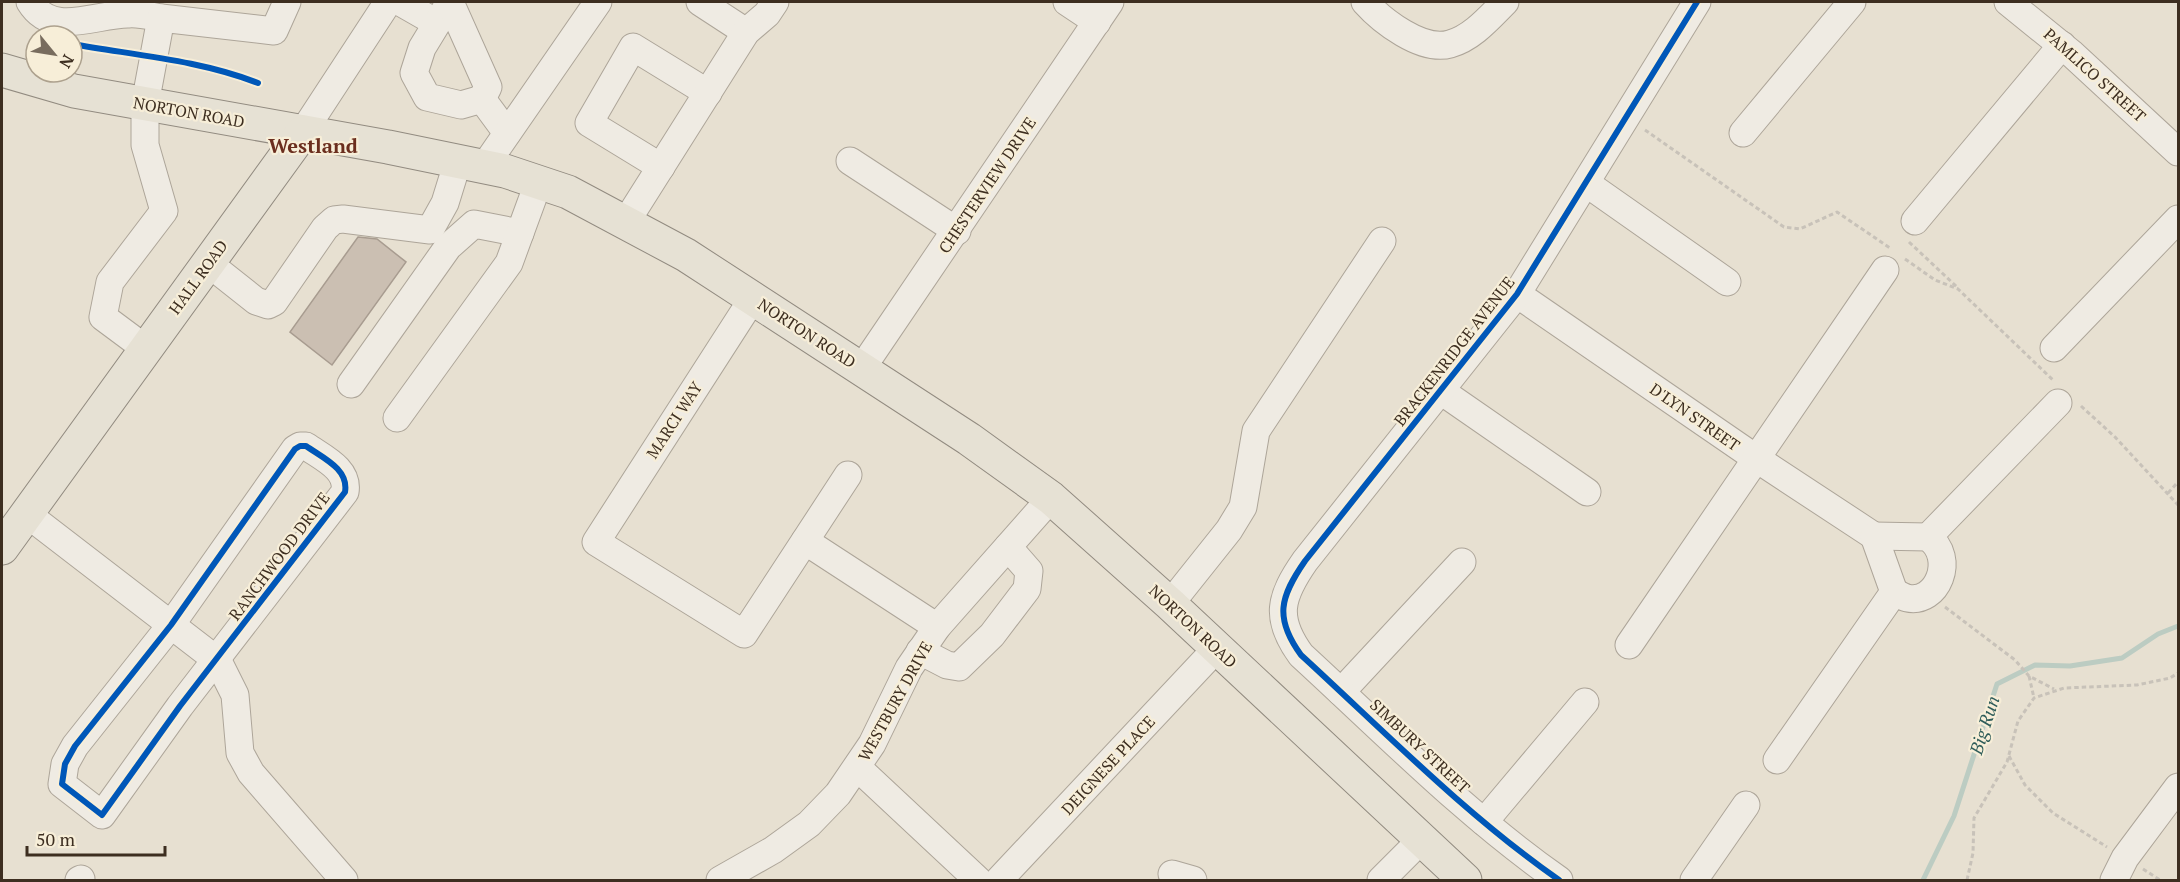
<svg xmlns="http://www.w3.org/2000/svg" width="2180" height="882" viewBox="0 0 2180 882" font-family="'PT Serif',serif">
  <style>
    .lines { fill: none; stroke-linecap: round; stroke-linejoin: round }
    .stream { stroke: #bcccc2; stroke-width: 5 }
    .building { fill: #cbbfb2; stroke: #a89c90; stroke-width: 1.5 }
    .minor-casing { stroke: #ada599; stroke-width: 29 }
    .major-casing { stroke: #928b80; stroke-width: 35 }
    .path { stroke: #c8c2b9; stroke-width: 3; stroke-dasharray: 4.5 3; stroke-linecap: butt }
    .minor { stroke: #efebe3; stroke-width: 27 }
    .major { stroke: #e6e1d4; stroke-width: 33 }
    .cycleway-casing { stroke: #f7eed8; stroke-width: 10 }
    .cycleway { stroke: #0057b8; stroke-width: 6 }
    .labels { text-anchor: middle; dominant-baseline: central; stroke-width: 4.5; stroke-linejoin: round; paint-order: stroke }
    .street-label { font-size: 16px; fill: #3d2e20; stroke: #f7eed8 }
    .water-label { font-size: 18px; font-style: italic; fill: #2f5d5a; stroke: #f7eed8 }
    .quarter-label { font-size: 20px; font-weight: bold; fill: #6b2e1e; stroke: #f7eed8 }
  </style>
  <rect width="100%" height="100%" fill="#e7e0d1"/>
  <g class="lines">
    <!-- stream -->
    <polyline class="stream" points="1923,880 1954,816 1997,684 2035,665 2070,666 2122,658 2158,634 2178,626"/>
  </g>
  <!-- building -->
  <polygon class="building" points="358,237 377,239 406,262 332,365 290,332"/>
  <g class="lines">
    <defs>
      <g id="minor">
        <path d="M30,2C52,38 95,14 128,14C139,13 150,16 161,18"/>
        <polyline points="400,2 435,22"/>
        <polyline points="450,2 422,48 414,73 427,97 461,105 482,99 507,133"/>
        <polyline points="450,2 488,87 482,99"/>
        <polyline points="700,2 746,32"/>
        <polyline points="1067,2 1097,22"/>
        <path d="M1365,2C1382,21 1422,52 1450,44C1472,38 1489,18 1505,2"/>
        <polyline points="2008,2 2071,53 2178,152"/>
        <polyline points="303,132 388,2"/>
        <polyline points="1743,133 1852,2"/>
        <polyline points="850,161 957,231"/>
        <polyline points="484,167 598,2"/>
        <polyline points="661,167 589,123 633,47 708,93"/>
        <polyline points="1586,183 1727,282"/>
        <polyline points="1915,221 2062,45"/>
        <polyline points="626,222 746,32 767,14 775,2"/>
        <polyline points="208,263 256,301 268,305 274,302 325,228 334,220 343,219 430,230 445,203 458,161"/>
        <polyline points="1517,294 1757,459 1874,536"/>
        <polyline points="753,298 596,542 744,634 848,475"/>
        <polyline points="2054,348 2178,219"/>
        <polyline points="146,349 103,317 110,282 164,211 145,145 145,104 161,18 274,31 287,2"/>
        <polyline points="862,368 1110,2"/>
        <polyline points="351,384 448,247 474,224 520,233"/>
        <polyline points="1441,391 1587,492"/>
        <polyline points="397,418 509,263 539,181"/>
        <path d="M300,446H306C323,458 349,469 345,492L180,706L102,815L62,784L65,764L75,746L171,625L295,449Z"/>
        <polyline points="27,514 218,661 235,695 240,753 251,773 344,880"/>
        <polyline points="1874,536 1928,537 2058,403"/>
        <polyline points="805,541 937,627"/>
        <path d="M1894,592C1898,594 1903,597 1907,598C1937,605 1957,558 1928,537"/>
        <polyline points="1170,604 1229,530 1243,507 1256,431 1382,241"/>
        <polyline points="1629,645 1885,270"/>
        <polyline points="920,651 947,665 959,667 992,635 1027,589 1029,571 1008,547"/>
        <polyline points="1341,692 1462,562"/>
        <polyline points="1777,760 1894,592 1874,536"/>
        <polyline points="858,768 978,880"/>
        <polyline points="1484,822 1585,702"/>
        <polyline points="1172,874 1193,880"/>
        <polyline points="79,880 81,879"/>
        <polyline points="720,880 773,850 809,824 838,794 872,744 909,668 937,627 1051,498"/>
        <polyline points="999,880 1216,649"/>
        <polyline points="1381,880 1421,840"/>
        <path d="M1559,880C1466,815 1385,732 1301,655C1274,618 1280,597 1305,561L1517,294L1697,2"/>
        <polyline points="1694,880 1746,805"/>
        <polyline points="2114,880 2125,858 2178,787"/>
      </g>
      <g id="major">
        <polyline points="2,70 74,91 388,147 505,171 568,192 686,255 969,439 1051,498 1170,604 1465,880"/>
        <polyline points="2,548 303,132"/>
      </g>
    </defs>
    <!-- minor casing -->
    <use href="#minor" class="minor-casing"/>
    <!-- major casing -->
    <use href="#major" class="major-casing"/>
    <!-- path -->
    <g class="path">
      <polyline points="1645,130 1784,227 1800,229 1837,212 1890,248"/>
      <polyline points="1909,242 1957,287"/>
      <polyline points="1905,259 1935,280 1958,289 2054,381"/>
      <polyline points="2081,406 2115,437 2178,505"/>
      <polyline points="2168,493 2178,482"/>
      <polyline points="1945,607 2015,660 2029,676 2054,689"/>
      <polyline points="2029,676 2034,698"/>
      <polyline points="2009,756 2025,785 2053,813 2107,847"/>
      <polyline points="2143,869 2160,880"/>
      <polyline points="1967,880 1973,853 1974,818 2007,762 2018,721 2034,698 2064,688 2137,685 2170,678 2178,673"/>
    </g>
    <!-- minor -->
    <use href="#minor" class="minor"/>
    <!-- major -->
    <use href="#major" class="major"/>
    <defs>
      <g id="cycleway">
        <path d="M72,44C133,55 200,60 258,83"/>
        <path d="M300,446H306C323,458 349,469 345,492L180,706L102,815L62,784L65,764L75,746L171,625L295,449Z"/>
        <path d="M1559,880C1466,815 1385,732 1301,655C1274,618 1280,597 1305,561L1517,294L1697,2"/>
      </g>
    </defs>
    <!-- cycleway casing -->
    <use href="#cycleway" class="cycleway-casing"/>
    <!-- cycleway -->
    <use href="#cycleway" class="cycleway"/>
  </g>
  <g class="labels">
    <!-- street labels -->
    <g class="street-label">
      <text transform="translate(2095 75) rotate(42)">PAMLICO STREET</text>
      <text transform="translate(189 112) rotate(10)">NORTON ROAD</text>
      <text transform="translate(987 185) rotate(-56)">CHESTERVIEW DRIVE</text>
      <text transform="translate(198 277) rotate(-54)">HALL ROAD</text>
      <text transform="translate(807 333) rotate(33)">NORTON ROAD</text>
      <text transform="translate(1454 351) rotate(-52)">BRACKENRIDGE AVENUE</text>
      <text transform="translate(1695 417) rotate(35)">D'LYN STREET</text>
      <text transform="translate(674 420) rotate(-57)">MARCI WAY</text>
      <text transform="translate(279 556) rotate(-53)">RANCHWOOD DRIVE</text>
      <text transform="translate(1193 626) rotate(43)">NORTON ROAD</text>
      <text transform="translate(895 701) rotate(-61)">WESTBURY DRIVE</text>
      <text transform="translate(1420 746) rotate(43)">SIMBURY STREET</text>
      <text transform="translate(1108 765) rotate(-47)">DEIGNESE PLACE</text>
    </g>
    <!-- water labels -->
    <g class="water-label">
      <text transform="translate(1984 725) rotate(-72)">Big Run</text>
    </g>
    <!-- quarter labels -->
    <g class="quarter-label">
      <text x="313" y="145">Westland</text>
    </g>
  </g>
  <!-- border -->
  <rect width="2180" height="882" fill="none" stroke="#3d2e20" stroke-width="6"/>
  <!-- north arrow -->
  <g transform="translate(54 54) rotate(120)"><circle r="28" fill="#f7eed8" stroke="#ada18e" stroke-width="1.5"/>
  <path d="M0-4.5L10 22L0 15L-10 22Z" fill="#786c5e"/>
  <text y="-9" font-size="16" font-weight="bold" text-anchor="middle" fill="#3d2e20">N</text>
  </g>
  <!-- scale -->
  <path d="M27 846v9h138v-9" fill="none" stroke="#3d2e20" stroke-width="3"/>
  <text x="36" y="846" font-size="18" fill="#3d2e20" stroke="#f7eed8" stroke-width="4.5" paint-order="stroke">50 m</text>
</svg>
